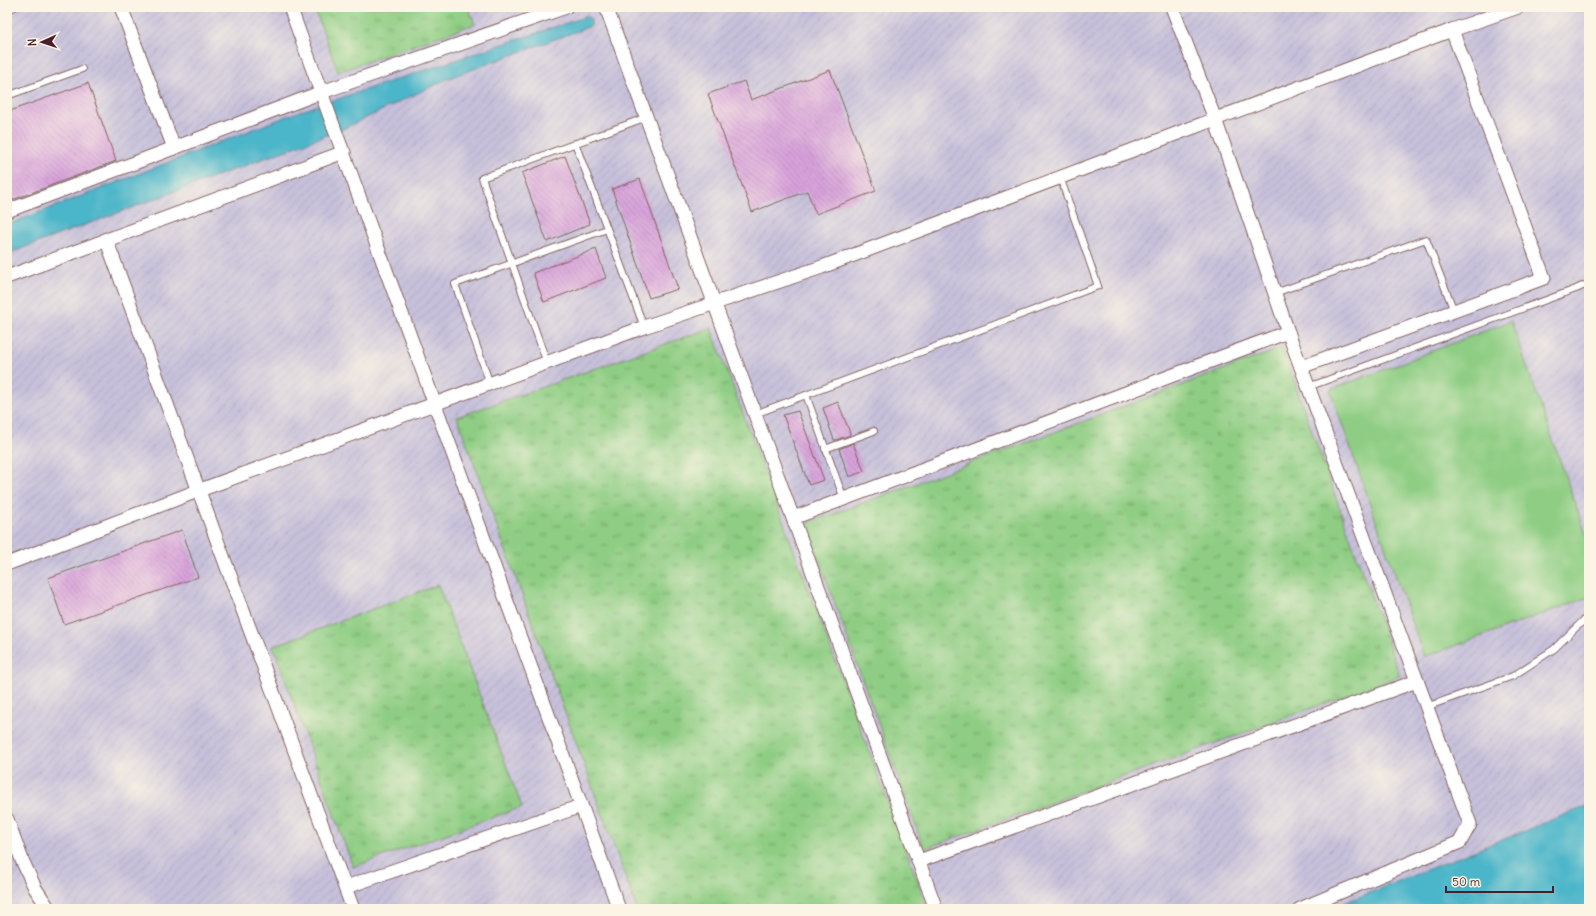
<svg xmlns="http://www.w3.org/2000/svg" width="1596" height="916" viewBox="0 0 1596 916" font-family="Delius,sans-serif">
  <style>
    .industrial { fill: url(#industrial-furrows) }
    .grass { fill: url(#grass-tufts); stroke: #6c7657 }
    .park { fill: #8ecd83; stroke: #6c7657 }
    .water { fill: #4bb5c9; stroke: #4a6a7a }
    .building { fill: url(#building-back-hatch) }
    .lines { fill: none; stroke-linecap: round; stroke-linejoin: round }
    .service-casing { stroke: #83635f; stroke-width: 8 }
    .minor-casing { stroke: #83635f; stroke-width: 15 }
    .service { stroke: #fff; stroke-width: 6 }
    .minor { stroke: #fff; stroke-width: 13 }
  </style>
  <defs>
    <pattern id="industrial-furrows" width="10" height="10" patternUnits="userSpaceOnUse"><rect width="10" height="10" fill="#c6c0da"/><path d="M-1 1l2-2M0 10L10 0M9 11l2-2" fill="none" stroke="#aca5bb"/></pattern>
    <pattern id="grass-tufts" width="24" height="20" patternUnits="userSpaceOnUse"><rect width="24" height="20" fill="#8ecd83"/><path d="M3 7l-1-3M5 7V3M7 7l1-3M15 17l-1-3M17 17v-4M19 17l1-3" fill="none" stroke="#76a66b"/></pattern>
    <pattern id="building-back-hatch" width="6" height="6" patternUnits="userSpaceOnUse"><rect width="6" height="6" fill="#d8a3db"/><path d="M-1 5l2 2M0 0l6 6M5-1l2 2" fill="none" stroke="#b184b2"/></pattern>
  </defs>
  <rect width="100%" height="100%" fill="#fcf5e5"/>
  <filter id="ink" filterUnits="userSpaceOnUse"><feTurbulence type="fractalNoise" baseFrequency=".025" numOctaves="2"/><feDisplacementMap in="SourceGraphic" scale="8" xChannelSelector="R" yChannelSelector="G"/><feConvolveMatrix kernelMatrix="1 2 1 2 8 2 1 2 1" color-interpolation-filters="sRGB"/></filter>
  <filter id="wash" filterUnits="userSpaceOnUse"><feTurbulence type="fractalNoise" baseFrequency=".012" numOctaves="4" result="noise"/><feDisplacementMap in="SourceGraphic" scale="16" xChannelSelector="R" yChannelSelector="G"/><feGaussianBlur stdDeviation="0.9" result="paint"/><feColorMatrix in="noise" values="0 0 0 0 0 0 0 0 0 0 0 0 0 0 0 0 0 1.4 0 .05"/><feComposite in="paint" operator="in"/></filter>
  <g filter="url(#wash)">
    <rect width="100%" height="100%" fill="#ece2c0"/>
    <!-- industrial -->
    <polygon class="industrial" points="7,7 1589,7 1589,805 1329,909 7,909"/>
    <!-- grass -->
    <g class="grass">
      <polygon points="314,7 468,7 475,24 338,72"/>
      <polygon points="634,7 662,7 637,16"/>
      <polygon points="711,328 928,909 637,909 457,417"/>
      <polygon points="1282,348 1400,676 924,849 806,524"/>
      <polygon points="438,585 522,807 353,867 273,646"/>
    </g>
    <!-- park -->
    <polygon class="park" points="1511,321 1589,543 1589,597 1424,657 1330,390"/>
    <!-- water -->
    <g class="water">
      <polygon points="588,16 591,20 591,26 449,78 343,129 7,254 7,225 295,113"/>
      <polygon points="1589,805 1589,909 1329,909"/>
    </g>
    <g id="blocks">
      <!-- building -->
      <g class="building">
        <polygon points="830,70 876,191 816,214 807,191 752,212 708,94 744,81 751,100"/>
        <polygon points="88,83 116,161 7,202 7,112"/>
        <polygon points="565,156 590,224 547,242 522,173"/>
        <polygon points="640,179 678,289 649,298 612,189"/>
        <polygon points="596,249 606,278 544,302 533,273"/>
        <polygon points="838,402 850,433 850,435 836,440 834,440 823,408"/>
        <polygon points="798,411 824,480 809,485 783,415"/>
        <polygon points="853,443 864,471 849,477 839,449"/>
        <polygon points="182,530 198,577 64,624 48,578"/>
      </g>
    </g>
  </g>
  <g filter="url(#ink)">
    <use href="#blocks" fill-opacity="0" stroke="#83635f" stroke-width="1"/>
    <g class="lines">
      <defs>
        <g id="service">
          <polyline points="7,10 15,7"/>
          <polyline points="7,96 82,69"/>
          <polyline points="575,143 644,327"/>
          <polyline points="1275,293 1426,239 1454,311"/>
          <polyline points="547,363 482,178 647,117"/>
          <polyline points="490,384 455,284 607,229"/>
          <polyline points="1308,387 1576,289 1589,283"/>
          <polyline points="806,395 844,499"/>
          <polyline points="755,414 1098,286 1060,177"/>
          <polyline points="825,449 874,431"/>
          <polyline points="1426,707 1513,676 1554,649 1589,615"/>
        </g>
        <g id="minor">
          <polyline points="121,7 174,148 322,92 566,7"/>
          <polyline points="290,7 619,909"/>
          <polyline points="606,7 936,909"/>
          <polyline points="1172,7 1215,119 1288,332 1470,824 1460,842 1300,909"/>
          <polyline points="7,211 174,148"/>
          <polyline points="106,239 353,909"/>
          <polyline points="7,277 344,152"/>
          <polyline points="1301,367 1544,278 1452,30"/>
          <polyline points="793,518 1288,332"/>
          <polyline points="7,564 200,490 644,327 822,267 1452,30 1518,7"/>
          <polyline points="7,819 22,860 35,888 49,909"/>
          <polyline points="919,861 1417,681"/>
          <polyline points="346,887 581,806"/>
        </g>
      </defs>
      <!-- service casing -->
      <use href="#service" class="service-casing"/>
      <!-- minor casing -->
      <use href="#minor" class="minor-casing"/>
      <!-- service -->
      <use href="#service" class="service"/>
      <!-- minor -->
      <use href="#minor" class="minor"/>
    </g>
  </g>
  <!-- margin -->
  <rect width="1596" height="916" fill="none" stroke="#fcf5e5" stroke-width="24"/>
  <!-- north arrow -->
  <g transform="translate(42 42) rotate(267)" stroke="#fcf5e5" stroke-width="3" paint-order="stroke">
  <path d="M0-3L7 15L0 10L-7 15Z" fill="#4a1f2b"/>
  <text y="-6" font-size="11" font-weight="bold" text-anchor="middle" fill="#4a1f2b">N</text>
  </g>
  <!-- scale -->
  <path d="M1446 886v6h107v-6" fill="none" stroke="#4a1f2b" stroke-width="2"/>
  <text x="1452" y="886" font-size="12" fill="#4a1f2b" stroke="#fcf5e5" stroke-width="3" paint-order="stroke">50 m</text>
</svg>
